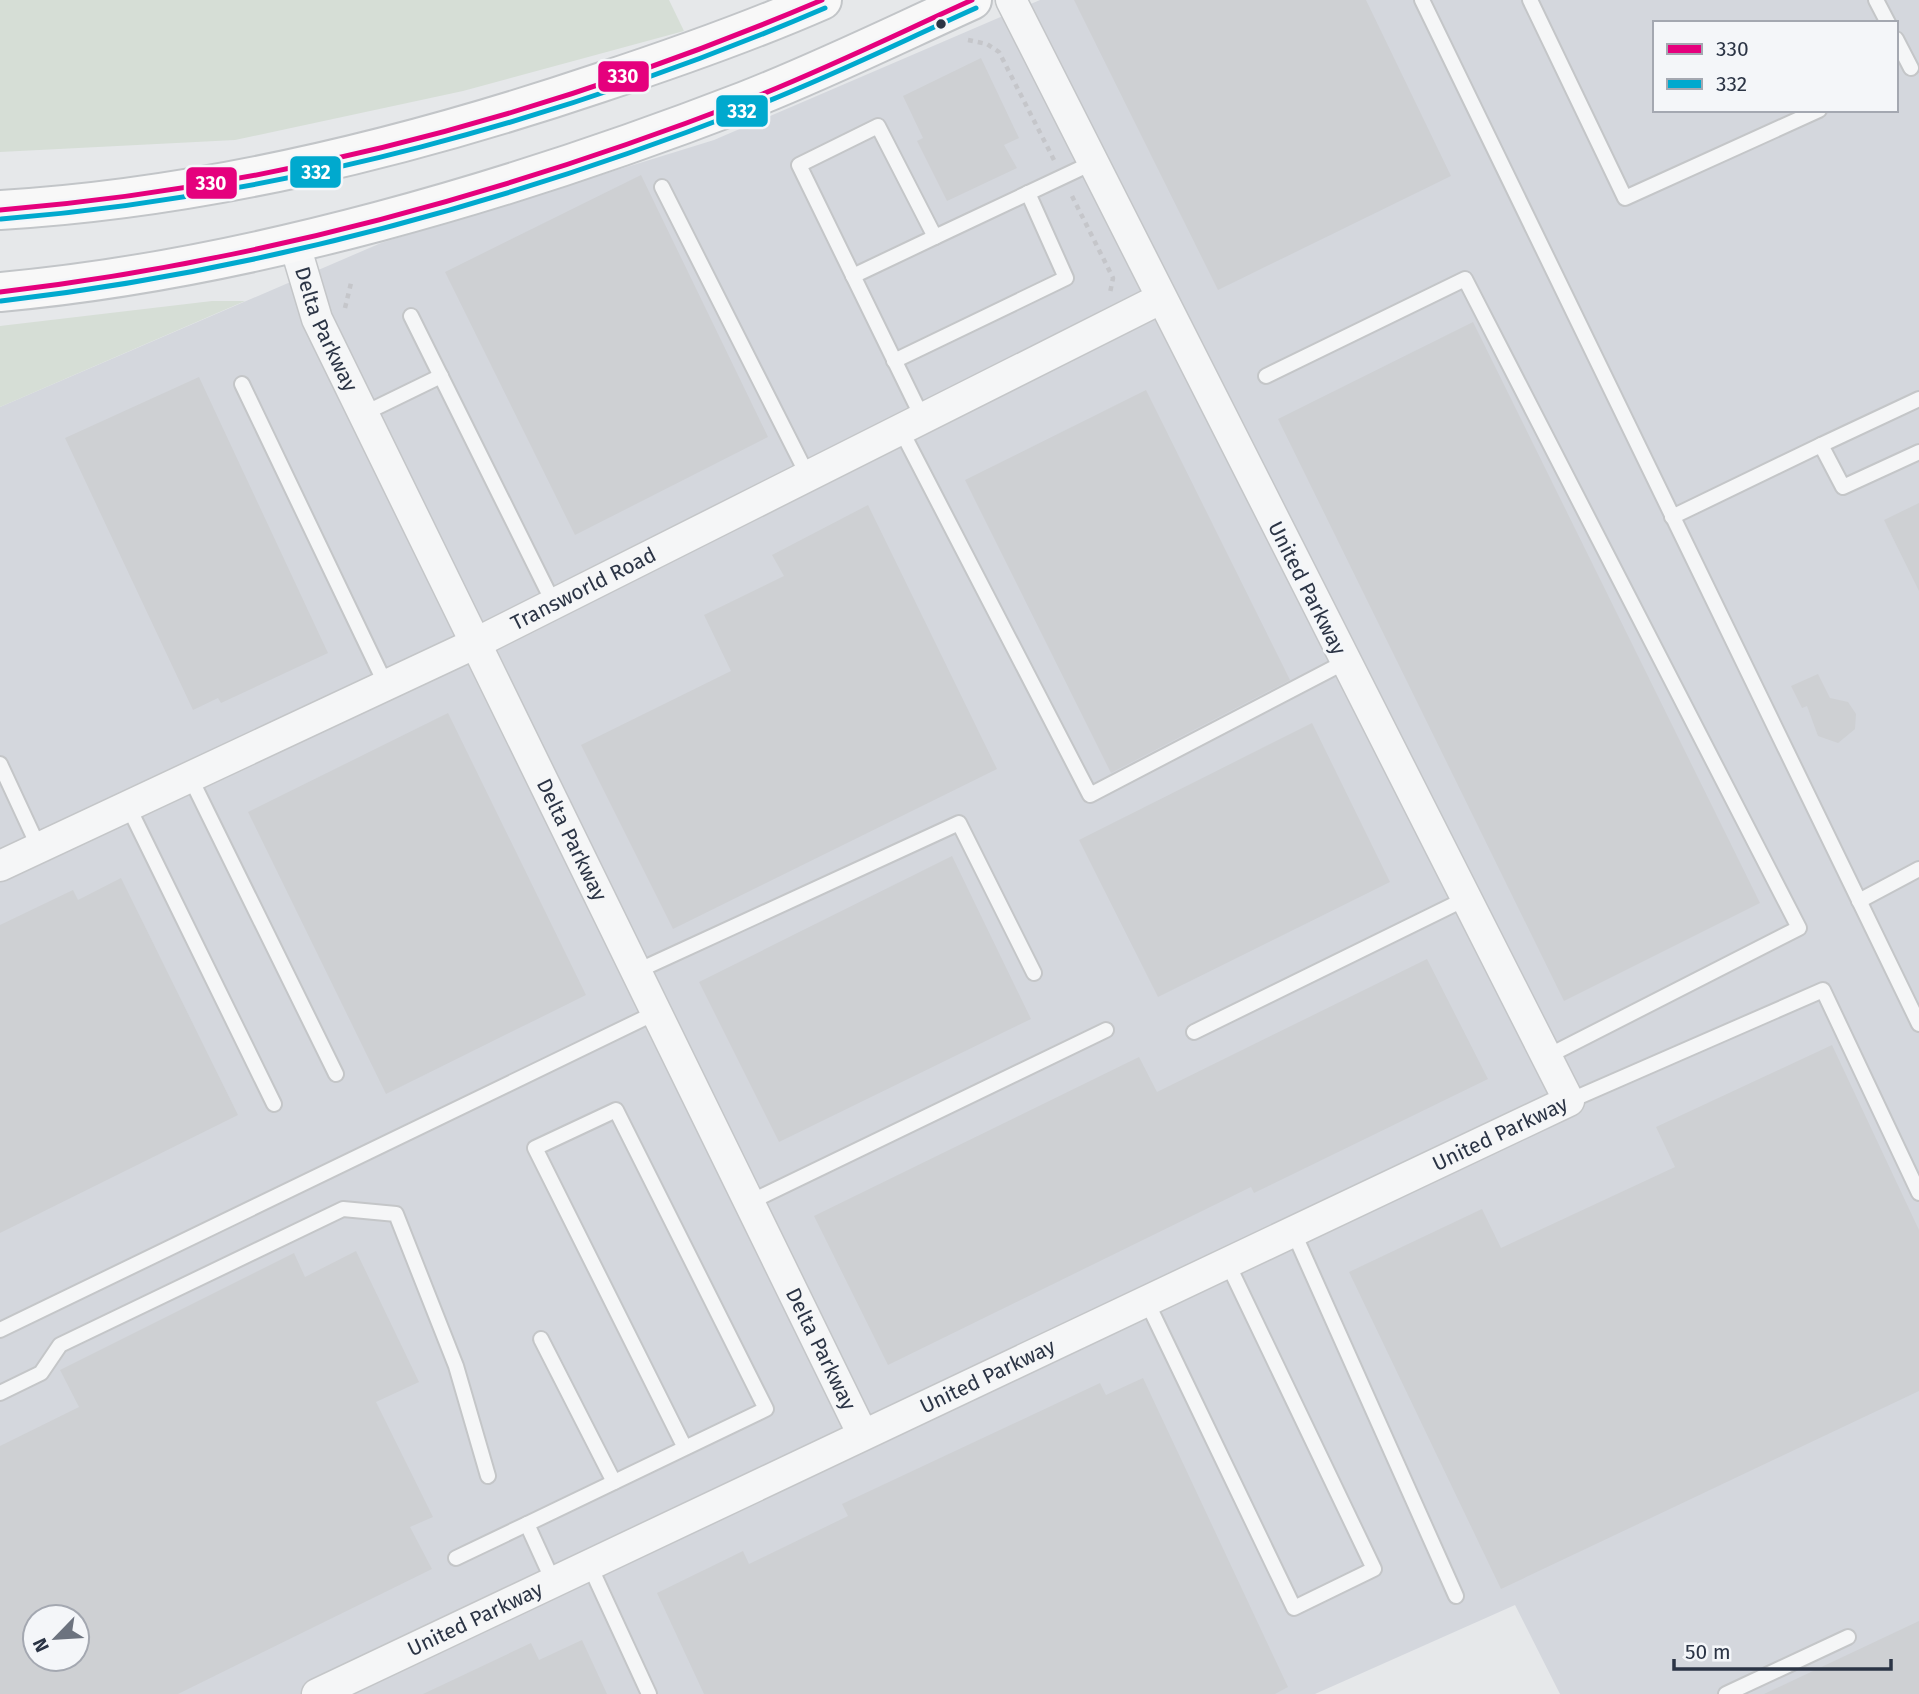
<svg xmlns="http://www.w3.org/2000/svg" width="1919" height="1694" viewBox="0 0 1919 1694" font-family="'Fira Sans',sans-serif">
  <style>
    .built { fill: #d4d7dd; fill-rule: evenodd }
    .green { fill: #d6ded6 }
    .building { fill: #ced0d3; fill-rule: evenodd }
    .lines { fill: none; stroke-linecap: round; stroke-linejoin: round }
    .lane-casing { stroke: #c4c6c8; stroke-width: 18 }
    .street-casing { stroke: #c4c6c8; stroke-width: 33 }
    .primary-casing { stroke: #c2c5c8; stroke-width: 42 }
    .path { stroke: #c5c6ca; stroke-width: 4.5; stroke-dasharray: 5 5; stroke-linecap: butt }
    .lane { stroke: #f5f6f7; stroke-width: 14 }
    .street { stroke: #f5f6f7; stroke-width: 30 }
    .primary { stroke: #f8f8f8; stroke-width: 38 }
    .bus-1-casing { stroke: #f4f6f9; stroke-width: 10 }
    .bus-2-casing { stroke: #f4f6f9; stroke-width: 10 }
    .bus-1 { stroke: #e5007d; stroke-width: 5 }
    .bus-2 { stroke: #00a9ce; stroke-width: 5 }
    .bus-dot { fill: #2b3445; stroke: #f4f6f9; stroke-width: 2.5 }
    .labels { text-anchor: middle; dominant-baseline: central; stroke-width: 6; stroke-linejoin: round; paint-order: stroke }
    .street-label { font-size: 21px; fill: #2b3445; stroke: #f4f6f9 }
    .line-badge { stroke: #f4f6f9; stroke-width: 2.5 }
    .badge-label { font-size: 19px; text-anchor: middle; font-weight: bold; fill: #fff }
  </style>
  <rect width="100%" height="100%" fill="#e6e8ea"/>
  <!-- built -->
  <path class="built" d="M1040,0H1919V1694H1560L1515,1605L1315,1694H0V407L381,243L714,140ZM1655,23H1896V110H1655ZM35,1617H77V1659H35Z"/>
  <!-- green -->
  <g class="green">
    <polygon points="0,0 669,0 684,31 463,91 235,140 0,152"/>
    <polygon points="212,301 245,301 0,407 0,326"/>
  </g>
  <!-- building -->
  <g class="building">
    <polygon points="1074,0 1366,0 1451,176 1218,290"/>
    <polygon points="981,58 1019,138 1004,145 1017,168 947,201 917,141 923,138 903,96"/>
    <polygon points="641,175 768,437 575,535 445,272"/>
    <polygon points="1473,322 1760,903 1564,1001 1278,419"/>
    <polygon points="199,377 328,653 221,703 218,698 193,710 65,438"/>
    <polygon points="1146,390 1290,680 1111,773 965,480"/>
    <polygon points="1919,503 1919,591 1884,520"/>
    <polygon points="868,505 997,769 673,929 581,745 731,671 704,615 784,576 772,555"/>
    <polygon points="1818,674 1830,698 1848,702 1856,714 1855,729 1838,743 1818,736 1807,706 1802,708 1791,686"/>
    <polygon points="448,713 586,995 386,1094 248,812"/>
    <polygon points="1312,723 1390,882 1158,997 1079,840"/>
    <polygon points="952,856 1031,1019 779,1142 699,982"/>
    <polygon points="121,878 238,1115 0,1233 0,925 73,890 78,900"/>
    <polygon points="1427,959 1488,1079 1254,1193 1251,1187 888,1365 814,1216 1139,1057 1157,1092"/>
    <polygon points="1832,1045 1919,1230 1919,1391 1501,1589 1349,1272 1482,1209 1501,1248 1675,1167 1656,1127"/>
    <path d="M356,1251L419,1382L376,1402L433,1517L410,1527L432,1569L178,1694H0V1446L79,1407L60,1370L294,1253L305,1277ZM35,1617H77V1659H35Z"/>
    <polygon points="1143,1378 1288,1687 1275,1694 704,1694 657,1593 743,1551 749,1564 848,1516 842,1504 1100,1383 1106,1395"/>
    <polygon points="1919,1621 1919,1694 1764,1694"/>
    <polygon points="582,1640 607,1694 423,1694 531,1643 539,1660"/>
  </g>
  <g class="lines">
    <defs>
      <g id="lane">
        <polyline points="1422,0 1919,1024"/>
        <polyline points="1530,0 1625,198 1819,110"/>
        <polyline points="1876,0 1888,23"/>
        <polyline points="1896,39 1911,68"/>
        <polyline points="662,187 808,476"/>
        <polyline points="853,276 935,237"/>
        <polyline points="411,316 554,604"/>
        <polyline points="894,361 1066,278 1028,193"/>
        <polyline points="1266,376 1465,279 1799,928 1546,1057"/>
        <polyline points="242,384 386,685"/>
        <polyline points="1919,399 1821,445 1843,487 1919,452"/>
        <polyline points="363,414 441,376"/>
        <polyline points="923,419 799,165 878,126 935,237 1092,163"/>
        <polyline points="901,430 1090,795 1345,662"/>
        <polyline points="1672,517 1821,445"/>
        <polyline points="0,764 39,848"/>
        <polyline points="190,777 336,1074"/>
        <polyline points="128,806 274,1104"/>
        <polyline points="1859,901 1919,869"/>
        <polyline points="635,972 959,823 1034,973"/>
        <polyline points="1194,1032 1465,899"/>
        <polyline points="1569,1101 1823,990 1919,1193"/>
        <polyline points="748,1203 1106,1030"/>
        <polyline points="1293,1231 1456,1596"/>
        <polyline points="1146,1300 1294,1608 1374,1569 1227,1262"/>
        <polyline points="0,1330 655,1013"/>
        <polyline points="541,1339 614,1482"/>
        <polyline points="0,1393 41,1373 60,1345 343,1209 396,1214 456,1366 488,1476"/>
        <polyline points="456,1558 527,1524"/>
        <polyline points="589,1564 649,1694"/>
        <polyline points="553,1581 527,1524 766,1409 616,1110 535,1148 685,1448"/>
        <polyline points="1726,1694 1848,1637"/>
      </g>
      <g id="street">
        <path id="s1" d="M294,242L317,319L862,1433"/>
        <path id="s2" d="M0,866L474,644L1160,299"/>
        <path id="s3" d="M317,1694L1569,1101L1011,0"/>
      </g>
      <g id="primary">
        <path d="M0,210C204,198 406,148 599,83C675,58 749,32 822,0"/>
        <path d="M0,292C245,270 515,190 745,101C822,71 897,34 972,0"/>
      </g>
    </defs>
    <!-- lane casing -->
    <use href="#lane" class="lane-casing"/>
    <!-- street casing -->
    <use href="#street" class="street-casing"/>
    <!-- primary casing -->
    <use href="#primary" class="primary-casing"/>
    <!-- path -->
    <g class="path">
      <polyline points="968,40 987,44 999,52 1054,160"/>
      <polyline points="1072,196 1113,278 1110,293"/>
      <polyline points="345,308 351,283"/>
    </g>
    <!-- lane -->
    <use href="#lane" class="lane"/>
    <!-- street -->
    <use href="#street" class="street"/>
    <!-- primary -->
    <use href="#primary" class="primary"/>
    <defs>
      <g id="bus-1">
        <path d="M0,210C283,187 561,111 822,0"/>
        <path d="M0,292C257,262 504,194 745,101C822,71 897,34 972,0"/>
      </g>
      <g id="bus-2">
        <path d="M1,219C284,196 564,120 825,8"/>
        <path d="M1,301C258,271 507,203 748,109C826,79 900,42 976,8"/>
      </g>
    </defs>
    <!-- bus-1 casing -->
    <use href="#bus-1" class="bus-1-casing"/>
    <!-- bus-2 casing -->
    <use href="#bus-2" class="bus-2-casing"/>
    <!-- bus-1 -->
    <use href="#bus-1" class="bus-1"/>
    <!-- bus-2 -->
    <use href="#bus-2" class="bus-2"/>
  </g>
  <!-- markers -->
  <circle class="bus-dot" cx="941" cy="24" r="6"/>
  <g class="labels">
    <!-- street labels -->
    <g class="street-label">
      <text stroke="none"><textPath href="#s1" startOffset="93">Delta Parkway</textPath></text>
      <text transform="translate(1307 588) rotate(63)">United Parkway</text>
      <text stroke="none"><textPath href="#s2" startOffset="646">Transworld Road</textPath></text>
      <text stroke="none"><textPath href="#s1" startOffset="660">Delta Parkway</textPath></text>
      <text stroke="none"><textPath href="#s3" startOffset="1309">United Parkway</textPath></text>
      <text stroke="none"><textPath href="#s1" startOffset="1227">Delta Parkway</textPath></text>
      <text stroke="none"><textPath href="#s3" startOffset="742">United Parkway</textPath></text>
      <text stroke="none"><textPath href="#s3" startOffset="175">United Parkway</textPath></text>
    </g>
  </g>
  <g class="line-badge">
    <rect x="597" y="60" width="53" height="33" rx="7" fill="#e5007d"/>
    <rect x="715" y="94" width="54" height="34" rx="7" fill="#00a9ce"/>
    <rect x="289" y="155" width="53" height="34" rx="7" fill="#00a9ce"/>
    <rect x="185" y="166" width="53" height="34" rx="7" fill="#e5007d"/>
  </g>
  <g class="badge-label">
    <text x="623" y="83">330</text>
    <text x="742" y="118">332</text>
    <text x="316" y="179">332</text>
    <text x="211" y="190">330</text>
  </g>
  <!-- legend -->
  <rect x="1653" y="21" width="245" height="91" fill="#f4f6f9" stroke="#a4a8b1" stroke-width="2"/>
  <rect x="1667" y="44" width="35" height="10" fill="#e5007d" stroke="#a4a8b1" stroke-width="2"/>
  <text x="1716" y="56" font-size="21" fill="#2b3445">330</text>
  <rect x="1667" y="79" width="35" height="10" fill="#00a9ce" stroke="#a4a8b1" stroke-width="2"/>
  <text x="1716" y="91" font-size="21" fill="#2b3445">332</text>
  <!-- north arrow -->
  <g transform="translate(56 1638) rotate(245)"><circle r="33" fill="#f4f6f9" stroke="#a4a8b1" stroke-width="2"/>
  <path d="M0-5L12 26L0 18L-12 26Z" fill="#6c737f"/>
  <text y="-10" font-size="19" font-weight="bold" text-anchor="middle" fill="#2b3445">N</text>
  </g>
  <!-- scale -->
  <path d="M1674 1659v10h217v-10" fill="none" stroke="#2b3445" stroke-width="3.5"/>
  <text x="1685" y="1659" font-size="21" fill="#2b3445" stroke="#f4f6f9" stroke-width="5" paint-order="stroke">50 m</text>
</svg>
